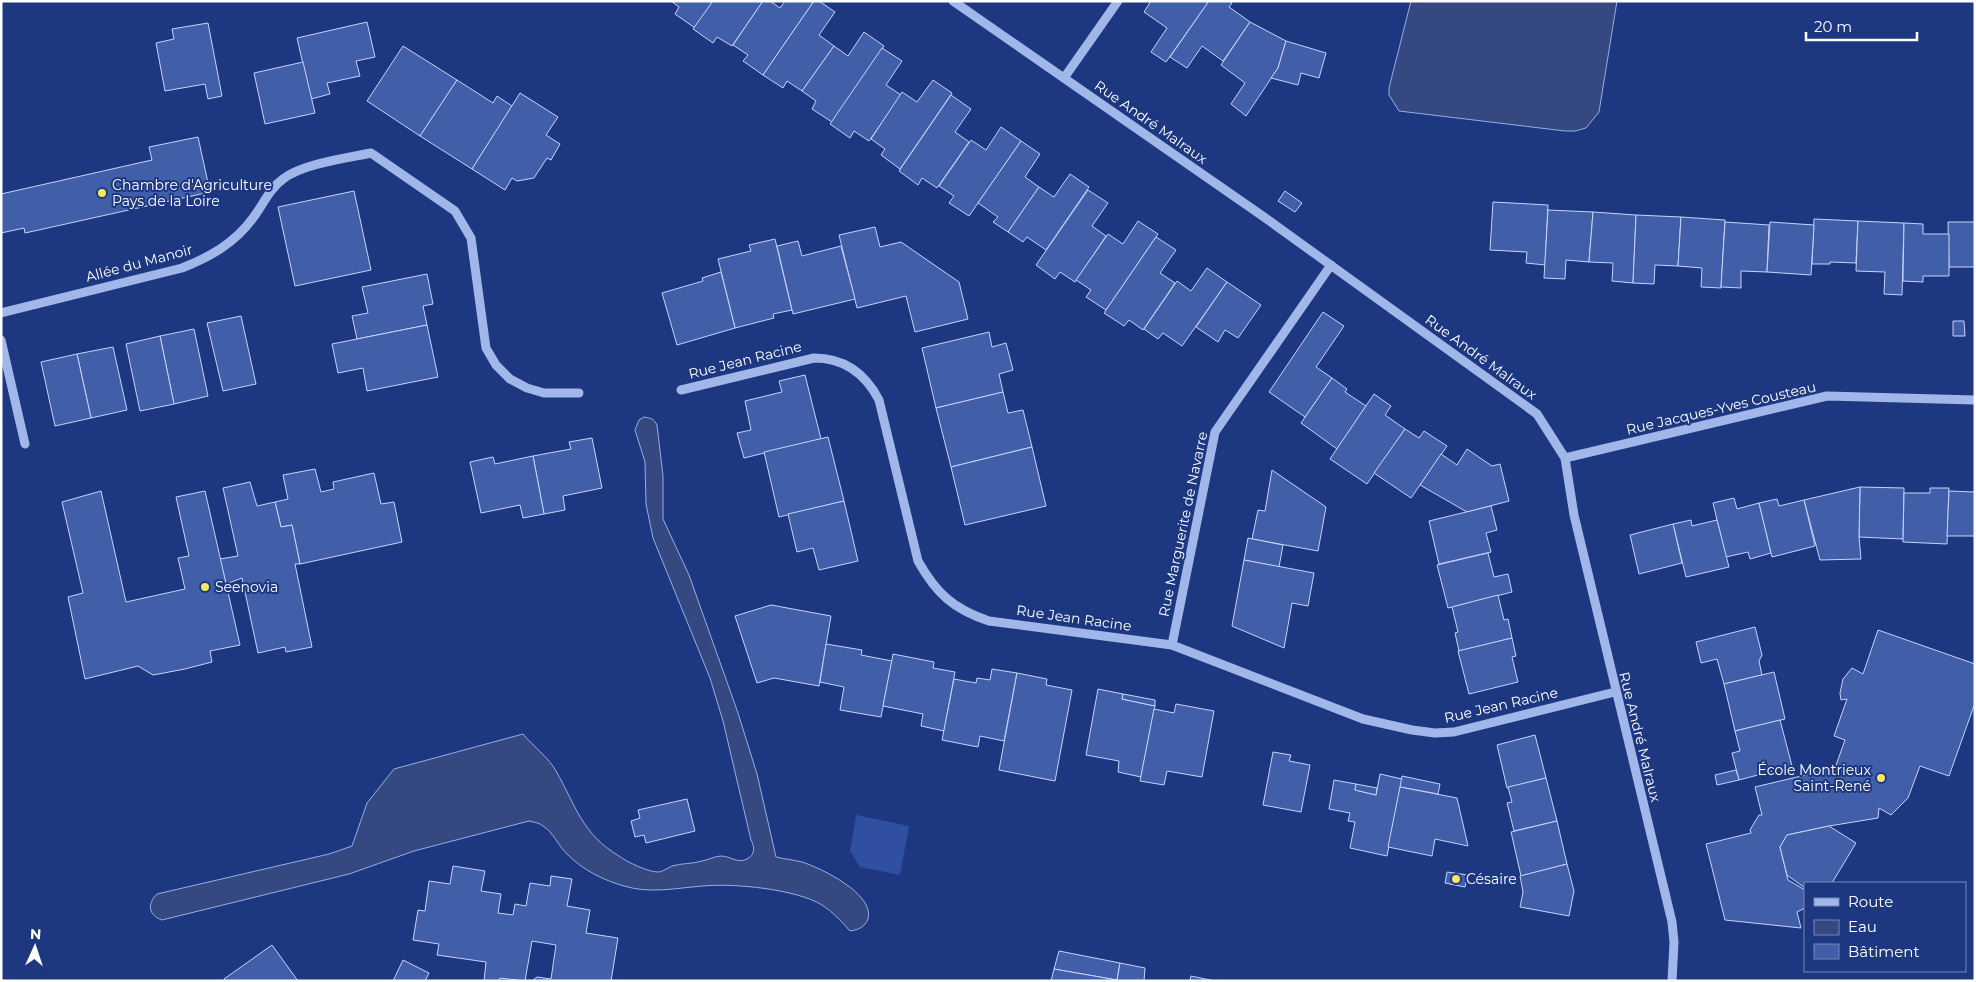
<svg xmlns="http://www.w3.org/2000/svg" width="1976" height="982" viewBox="0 0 1976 982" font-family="Montserrat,sans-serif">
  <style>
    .green { fill: #304fa0 }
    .water { fill: #354980; stroke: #94aeeb }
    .building { fill: #415ea9; stroke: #c6d4f7 }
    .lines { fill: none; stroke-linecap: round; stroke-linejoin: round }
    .minor { stroke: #a1b6e9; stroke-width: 9 }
    .poi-dot { fill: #f9e75f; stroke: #1d3881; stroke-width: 2 }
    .labels { text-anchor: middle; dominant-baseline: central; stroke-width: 4; stroke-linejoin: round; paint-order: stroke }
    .street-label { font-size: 14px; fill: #fff; stroke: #1d3881 }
    .poi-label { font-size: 14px; fill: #fff; stroke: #1d3881; text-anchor: start }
  </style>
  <rect width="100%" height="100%" fill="#1d3881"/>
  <!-- green -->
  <polygon class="green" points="856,815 909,826 900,875 860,867 850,851"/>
  <!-- water -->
  <g class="water">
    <polygon points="1411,1 1617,1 1599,112 1586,128 1575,131 1565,131 1399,111 1389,95 1389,88"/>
    <path d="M644,417C651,418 654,419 657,425L663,476V519L689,575L738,713L757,774L776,857C784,859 794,860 802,862C821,868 875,894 868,919C865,927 858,930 850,931C841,921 833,912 822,905C796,889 733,883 703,886C676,888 650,894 624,886C603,880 583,870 568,855C559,847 553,832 543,826C540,823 533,822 529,821L414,851L349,874L162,920C148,915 147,904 157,894L329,854L352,846L367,803L394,769L523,734C533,746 549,758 556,771C576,806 582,834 619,856C627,862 648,872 658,872C662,872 668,868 672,866C682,863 693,864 702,861C708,860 715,856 721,856C730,856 738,864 747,859C755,855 755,847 751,840L723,721L710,678L653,538L646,504L645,462L635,430L639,420Z"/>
  </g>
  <!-- building -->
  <g class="building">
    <polygon points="671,1 713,1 695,28 675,14 679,7"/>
    <polygon points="713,1 763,1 732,46 717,37 713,43 693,29"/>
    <polygon points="763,1 770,1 780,8 785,1 814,1 763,75 743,61 748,55 733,45"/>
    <polygon points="814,1 819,1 835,12 819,35 834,46 802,91 787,81 783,88 763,75"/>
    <polygon points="1151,1 1209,1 1166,62 1151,52 1167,28 1144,12"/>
    <polygon points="1209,1 1229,1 1232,3 1229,7 1250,22 1223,61 1202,46 1187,68 1170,57"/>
    <polygon points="367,22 375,57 356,61 360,76 327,83 330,94 311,99 297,38"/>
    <polygon points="1250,22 1286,41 1278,68 1246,116 1231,104 1245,83 1221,65"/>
    <polygon points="208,23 222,96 208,99 205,84 165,91 156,43 174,39 172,29"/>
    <polygon points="864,32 884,46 832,122 812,109 816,101 802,91 834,46 848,56"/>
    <polygon points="1286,41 1326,53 1319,78 1301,73 1298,85 1271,78 1278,68"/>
    <polygon points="403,46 457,80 420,136 367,101"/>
    <polygon points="882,48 902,61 886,85 901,95 869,141 854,131 850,138 830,124"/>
    <polygon points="303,62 315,113 265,124 254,73"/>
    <polygon points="457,80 493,103 497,96 512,106 472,169 420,136"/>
    <polygon points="933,80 952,93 900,169 881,155 885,149 871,139 902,92 917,102"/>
    <polygon points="520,93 558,117 546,135 560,144 551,160 547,158 534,178 517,181 512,178 505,190 472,169"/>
    <polygon points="951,95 971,109 955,132 969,142 937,188 922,178 918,185 899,171"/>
    <polygon points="1001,127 1021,141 969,216 949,203 954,196 939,186 971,140 986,150"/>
    <polygon points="198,137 210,192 25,233 24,228 1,233 1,194 152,160 149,147"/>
    <polygon points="1021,141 1040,154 1025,177 1039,187 1008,232 993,222 998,217 978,203"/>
    <polygon points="1070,174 1089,187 1046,250 1027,237 1023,242 1008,232 1039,187 1054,197"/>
    <polygon points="1088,190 1108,203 1092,226 1106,236 1075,282 1060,272 1055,279 1036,265"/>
    <polygon points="354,191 371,270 295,286 278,207"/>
    <polygon points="1285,191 1302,203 1295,212 1278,201"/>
    <polygon points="1493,202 1548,205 1545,265 1526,263 1527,252 1490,250"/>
    <polygon points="1548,210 1593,212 1589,262 1566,260 1565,279 1544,278"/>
    <polygon points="1593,212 1636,215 1633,283 1612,281 1613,263 1589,262"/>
    <polygon points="1636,215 1681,217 1678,266 1655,265 1654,284 1633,283"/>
    <polygon points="1681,217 1725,220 1721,288 1701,287 1702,268 1678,266"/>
    <polygon points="1814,219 1858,221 1856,263 1830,262 1830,264 1812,264"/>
    <polygon points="1138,221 1158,234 1106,310 1086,297 1091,290 1076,280 1108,234 1123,244"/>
    <polygon points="1858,221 1904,223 1902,295 1884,294 1885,272 1856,271"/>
    <polygon points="1725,222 1769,225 1767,272 1741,271 1741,288 1721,287"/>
    <polygon points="1770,222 1814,225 1811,275 1767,272"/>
    <polygon points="1948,222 1975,222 1975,267 1949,267"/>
    <polygon points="1904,223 1923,224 1923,234 1949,234 1949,276 1923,276 1923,282 1903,281"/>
    <polygon points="875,227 880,247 901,242 959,282 968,319 915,332 906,296 857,308 839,235"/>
    <polygon points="1156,237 1176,250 1160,273 1175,283 1143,330 1129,320 1124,326 1104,313"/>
    <polygon points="775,239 792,310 773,314 774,318 735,328 718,259 751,251 749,245"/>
    <polygon points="798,241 802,256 841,246 855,299 793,314 777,246"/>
    <polygon points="1207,268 1227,282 1182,346 1163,333 1158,339 1144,329 1177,281 1191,291"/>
    <polygon points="721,272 735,328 677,345 662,293 703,281 702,278"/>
    <polygon points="427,274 433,304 423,306 427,325 357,339 352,316 368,313 362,287"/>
    <polygon points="1227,282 1261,305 1238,338 1225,330 1218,342 1196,327"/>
    <polygon points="1323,312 1344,326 1316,367 1332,378 1305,417 1269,392"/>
    <polygon points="241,316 256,384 223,391 207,323"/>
    <polygon points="1953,321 1964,321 1965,336 1953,336"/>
    <polygon points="427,325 438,377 367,391 363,368 338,373 332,344"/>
    <polygon points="194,329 208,396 174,404 160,336"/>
    <polygon points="989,332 992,347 1006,343 1013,370 999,374 1003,392 936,408 922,348"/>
    <polygon points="160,336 174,404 140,411 126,344"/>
    <polygon points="113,347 127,410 91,418 77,354"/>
    <polygon points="77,354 91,418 55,426 41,362"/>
    <polygon points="805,375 821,439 744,458 737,433 751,430 745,401 782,392 779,381"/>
    <polygon points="1332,378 1347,389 1345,392 1366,406 1337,449 1301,423"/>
    <polygon points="1003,392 1008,413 1023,410 1032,447 951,467 936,408"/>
    <polygon points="1374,394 1391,406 1385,415 1405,429 1367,484 1330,459"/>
    <polygon points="1405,429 1419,438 1424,431 1447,446 1411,498 1374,473"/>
    <polygon points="828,437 844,501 779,517 764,452"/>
    <polygon points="592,438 602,488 563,496 565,510 544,514 533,456 571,449 569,442"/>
    <polygon points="1032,447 1046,506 965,525 951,467"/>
    <polygon points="1467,449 1492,466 1500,464 1509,501 1467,512 1420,485 1441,454 1457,465"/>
    <polygon points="533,456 544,514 523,518 520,505 481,513 470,462 493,457 495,464"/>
    <polygon points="315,469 321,492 334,489 333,482 374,473 381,504 394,502 402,542 300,564 292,525 281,527 275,502 288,499 283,475"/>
    <polygon points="1272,470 1326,507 1318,551 1252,539 1258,510 1265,511"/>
    <polygon points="250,482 257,506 275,502 281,527 292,525 300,564 295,564 312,647 286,652 285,647 258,653 242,578 226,584 220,559 238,556 223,488"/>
    <polygon points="1860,487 1904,488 1903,539 1859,537"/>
    <polygon points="1860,487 1859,537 1861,559 1820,560 1804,500"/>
    <polygon points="1930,488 1949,488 1947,544 1903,542 1904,493 1930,493"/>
    <polygon points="1975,489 1975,536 1947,536 1949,491 1974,492"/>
    <polygon points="101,491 126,602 185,589 178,558 189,556 176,497 205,491 240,645 210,651 212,662 185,669 153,675 138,666 85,679 68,597 83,593 62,502"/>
    <polygon points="1734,498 1737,509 1759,503 1771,553 1750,559 1748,552 1726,557 1713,503"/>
    <polygon points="1777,499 1779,506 1804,500 1815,546 1772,557 1759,503"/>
    <polygon points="844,501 858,561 819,570 813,548 797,552 788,514"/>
    <polygon points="1491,506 1497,530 1486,533 1491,552 1439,564 1429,521"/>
    <polygon points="1691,520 1692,526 1717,520 1729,567 1686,577 1673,524"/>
    <polygon points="1673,524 1682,563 1639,574 1630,535"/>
    <polygon points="1248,538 1283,545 1279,567 1244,560"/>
    <polygon points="1488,553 1494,577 1508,574 1512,592 1448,608 1437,565"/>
    <polygon points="1244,560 1314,573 1308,606 1292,603 1284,648 1232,626"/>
    <polygon points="1498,595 1504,620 1508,619 1512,638 1459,651 1455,633 1458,632 1452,607"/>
    <polygon points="771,605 831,616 819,686 774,678 757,683 735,616"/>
    <polygon points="1755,627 1762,655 1759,661 1762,675 1724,684 1717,659 1701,663 1696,642"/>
    <polygon points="1878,630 1975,664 1975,703 1949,776 1920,766 1908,798 1891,815 1879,808 1878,818 1829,826 1787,835 1780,847 1788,880 1805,890 1805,908 1797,912 1801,928 1725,920 1706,844 1751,833 1750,830 1759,815 1762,815 1755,787 1835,768 1845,740 1834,736 1847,699 1841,700 1840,693 1843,679 1852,668 1863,674"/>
    <polygon points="1512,638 1516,656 1512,657 1518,682 1469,694 1458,651"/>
    <polygon points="826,644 862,650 861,655 892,661 881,717 840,710 844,687 820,682"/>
    <polygon points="893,654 934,662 933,668 955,672 944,731 921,726 923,714 883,706"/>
    <polygon points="992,669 1017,673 1004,741 980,736 978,747 942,740 954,679 976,683 977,678 990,680"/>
    <polygon points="1774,672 1785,719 1735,731 1724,684"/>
    <polygon points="1017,673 1047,679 1046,685 1072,690 1055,781 999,770"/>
    <polygon points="1098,689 1123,694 1122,699 1155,706 1141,777 1118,772 1119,761 1086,755"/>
    <polygon points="1123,694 1155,700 1155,706 1122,699"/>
    <polygon points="1176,704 1214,711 1202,777 1167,771 1164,785 1140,781 1154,709 1174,713"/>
    <polygon points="1780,720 1792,766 1739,780 1732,753 1740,751 1735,731"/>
    <polygon points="1535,735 1546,778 1507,788 1497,745"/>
    <polygon points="1273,752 1291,755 1289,761 1310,765 1301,812 1263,805"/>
    <polygon points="1736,770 1739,780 1717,785 1715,775"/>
    <polygon points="1380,774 1402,779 1387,856 1350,848 1355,822 1348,821 1350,813 1329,809 1334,780 1356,784 1355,790 1376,795"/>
    <polygon points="1402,776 1440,784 1438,794 1400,787"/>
    <polygon points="1546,778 1557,821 1514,831 1507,803 1512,802 1508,787"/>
    <polygon points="1356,784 1377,788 1376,795 1355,790"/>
    <polygon points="1400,787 1457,798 1468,846 1435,839 1432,856 1388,847"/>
    <polygon points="687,799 695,831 646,843 644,835 635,837 631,821 640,818 638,810"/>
    <polygon points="1557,821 1567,864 1521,876 1511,832"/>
    <polygon points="1829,826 1856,843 1832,883 1805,883 1805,888 1787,875 1780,847 1787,835"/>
    <polygon points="1567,864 1574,891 1569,916 1520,907 1523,892 1520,876"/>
    <polygon points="453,866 485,871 481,891 501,894 498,913 513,915 515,904 526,906 530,883 550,886 551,876 572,879 567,906 590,910 586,933 618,938 611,981 532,981 537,977 551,979 556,945 532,941 525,981 500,978 499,981 484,981 486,962 437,955 439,944 413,940 418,910 425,911 429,881 450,884"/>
    <polygon points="1447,872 1468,875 1465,887 1445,883"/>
    <polygon points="272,945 298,981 225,981 224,979"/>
    <polygon points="1059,951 1120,963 1117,980 1054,969"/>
    <polygon points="403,960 429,973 425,981 393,981"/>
    <polygon points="1120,963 1145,968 1144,981 1051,981 1054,969 1117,980"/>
    <polygon points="1191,976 1215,981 1190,981"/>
  </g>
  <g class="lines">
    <!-- minor -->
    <g class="minor">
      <polyline points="953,1 1264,217 1537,414 1565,458 1574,515 1672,922 1674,942 1672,981"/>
      <polyline points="1064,78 1118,1"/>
      <path d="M1,313L182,268C210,257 235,243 253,218C263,205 269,189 283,179C302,164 347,158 371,153L455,211L471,238L486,348L496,365L510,379L527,388L544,393H579"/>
      <polyline points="1,340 25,444"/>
      <path d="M681,390L814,358C844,358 865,373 879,400L918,561C936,593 953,609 989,621L1172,645L1363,719L1412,730L1435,733L1454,732L1615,692"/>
      <polyline points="1565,458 1827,396 1975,400"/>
      <polyline points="1172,645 1215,432 1331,265"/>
    </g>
  </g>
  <!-- markers -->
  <g class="poi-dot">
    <circle cx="102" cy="193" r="5"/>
    <circle cx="205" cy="587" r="5"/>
    <circle cx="1881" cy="778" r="5"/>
    <circle cx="1456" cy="879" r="5"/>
  </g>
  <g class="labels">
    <!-- street labels -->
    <g class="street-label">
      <text transform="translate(1151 122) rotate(35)">Rue André Malraux</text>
      <text transform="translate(139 263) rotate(-15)">Allée du Manoir</text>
      <text transform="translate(1481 357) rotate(36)">Rue André Malraux</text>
      <text transform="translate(745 360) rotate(-14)">Rue Jean Racine</text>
      <text transform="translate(1721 408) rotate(-13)">Rue Jacques-Yves Cousteau</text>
      <text transform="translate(1183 524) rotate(-78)">Rue Marguerite de Navarre</text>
      <text transform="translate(1074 618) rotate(8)">Rue Jean Racine</text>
      <text transform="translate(1501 705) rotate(-13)">Rue Jean Racine</text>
      <text transform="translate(1640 737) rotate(76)">Rue André Malraux</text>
    </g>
    <!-- poi labels -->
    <g class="poi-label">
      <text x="112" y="185">Chambre d'Agriculture<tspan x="112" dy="16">Pays de la Loire</tspan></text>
      <text x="215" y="587">Seenovia</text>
      <text x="1871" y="770" text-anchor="end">École Montrieux<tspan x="1871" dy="16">Saint-René</tspan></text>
      <text x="1466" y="879">Césaire</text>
    </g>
  </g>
  <!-- border -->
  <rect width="1976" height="982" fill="none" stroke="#ffffff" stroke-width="5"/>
  <!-- legend -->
  <rect x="1804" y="882" width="162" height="90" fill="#1d3881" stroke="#7788b3"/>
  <rect x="1814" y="898" width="25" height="8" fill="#a1b6e9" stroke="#7788b3"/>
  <text x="1848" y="907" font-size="15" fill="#ffffff">Route</text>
  <rect x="1814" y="920" width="25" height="15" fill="#354980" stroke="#7788b3"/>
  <text x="1848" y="932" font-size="15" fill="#ffffff">Eau</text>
  <rect x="1814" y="944" width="25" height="15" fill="#415ea9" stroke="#7788b3"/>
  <text x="1848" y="957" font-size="15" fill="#ffffff">Bâtiment</text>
  <!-- north arrow -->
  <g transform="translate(35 947) rotate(3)" stroke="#1d3881" stroke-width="4" paint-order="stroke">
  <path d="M0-4L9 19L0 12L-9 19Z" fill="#ffffff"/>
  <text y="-8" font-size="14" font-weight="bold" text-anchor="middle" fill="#ffffff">N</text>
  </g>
  <!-- scale -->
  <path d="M1806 32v8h111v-8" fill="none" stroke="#ffffff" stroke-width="2.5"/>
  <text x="1814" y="32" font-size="15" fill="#ffffff" stroke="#1d3881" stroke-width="4" paint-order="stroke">20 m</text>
</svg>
